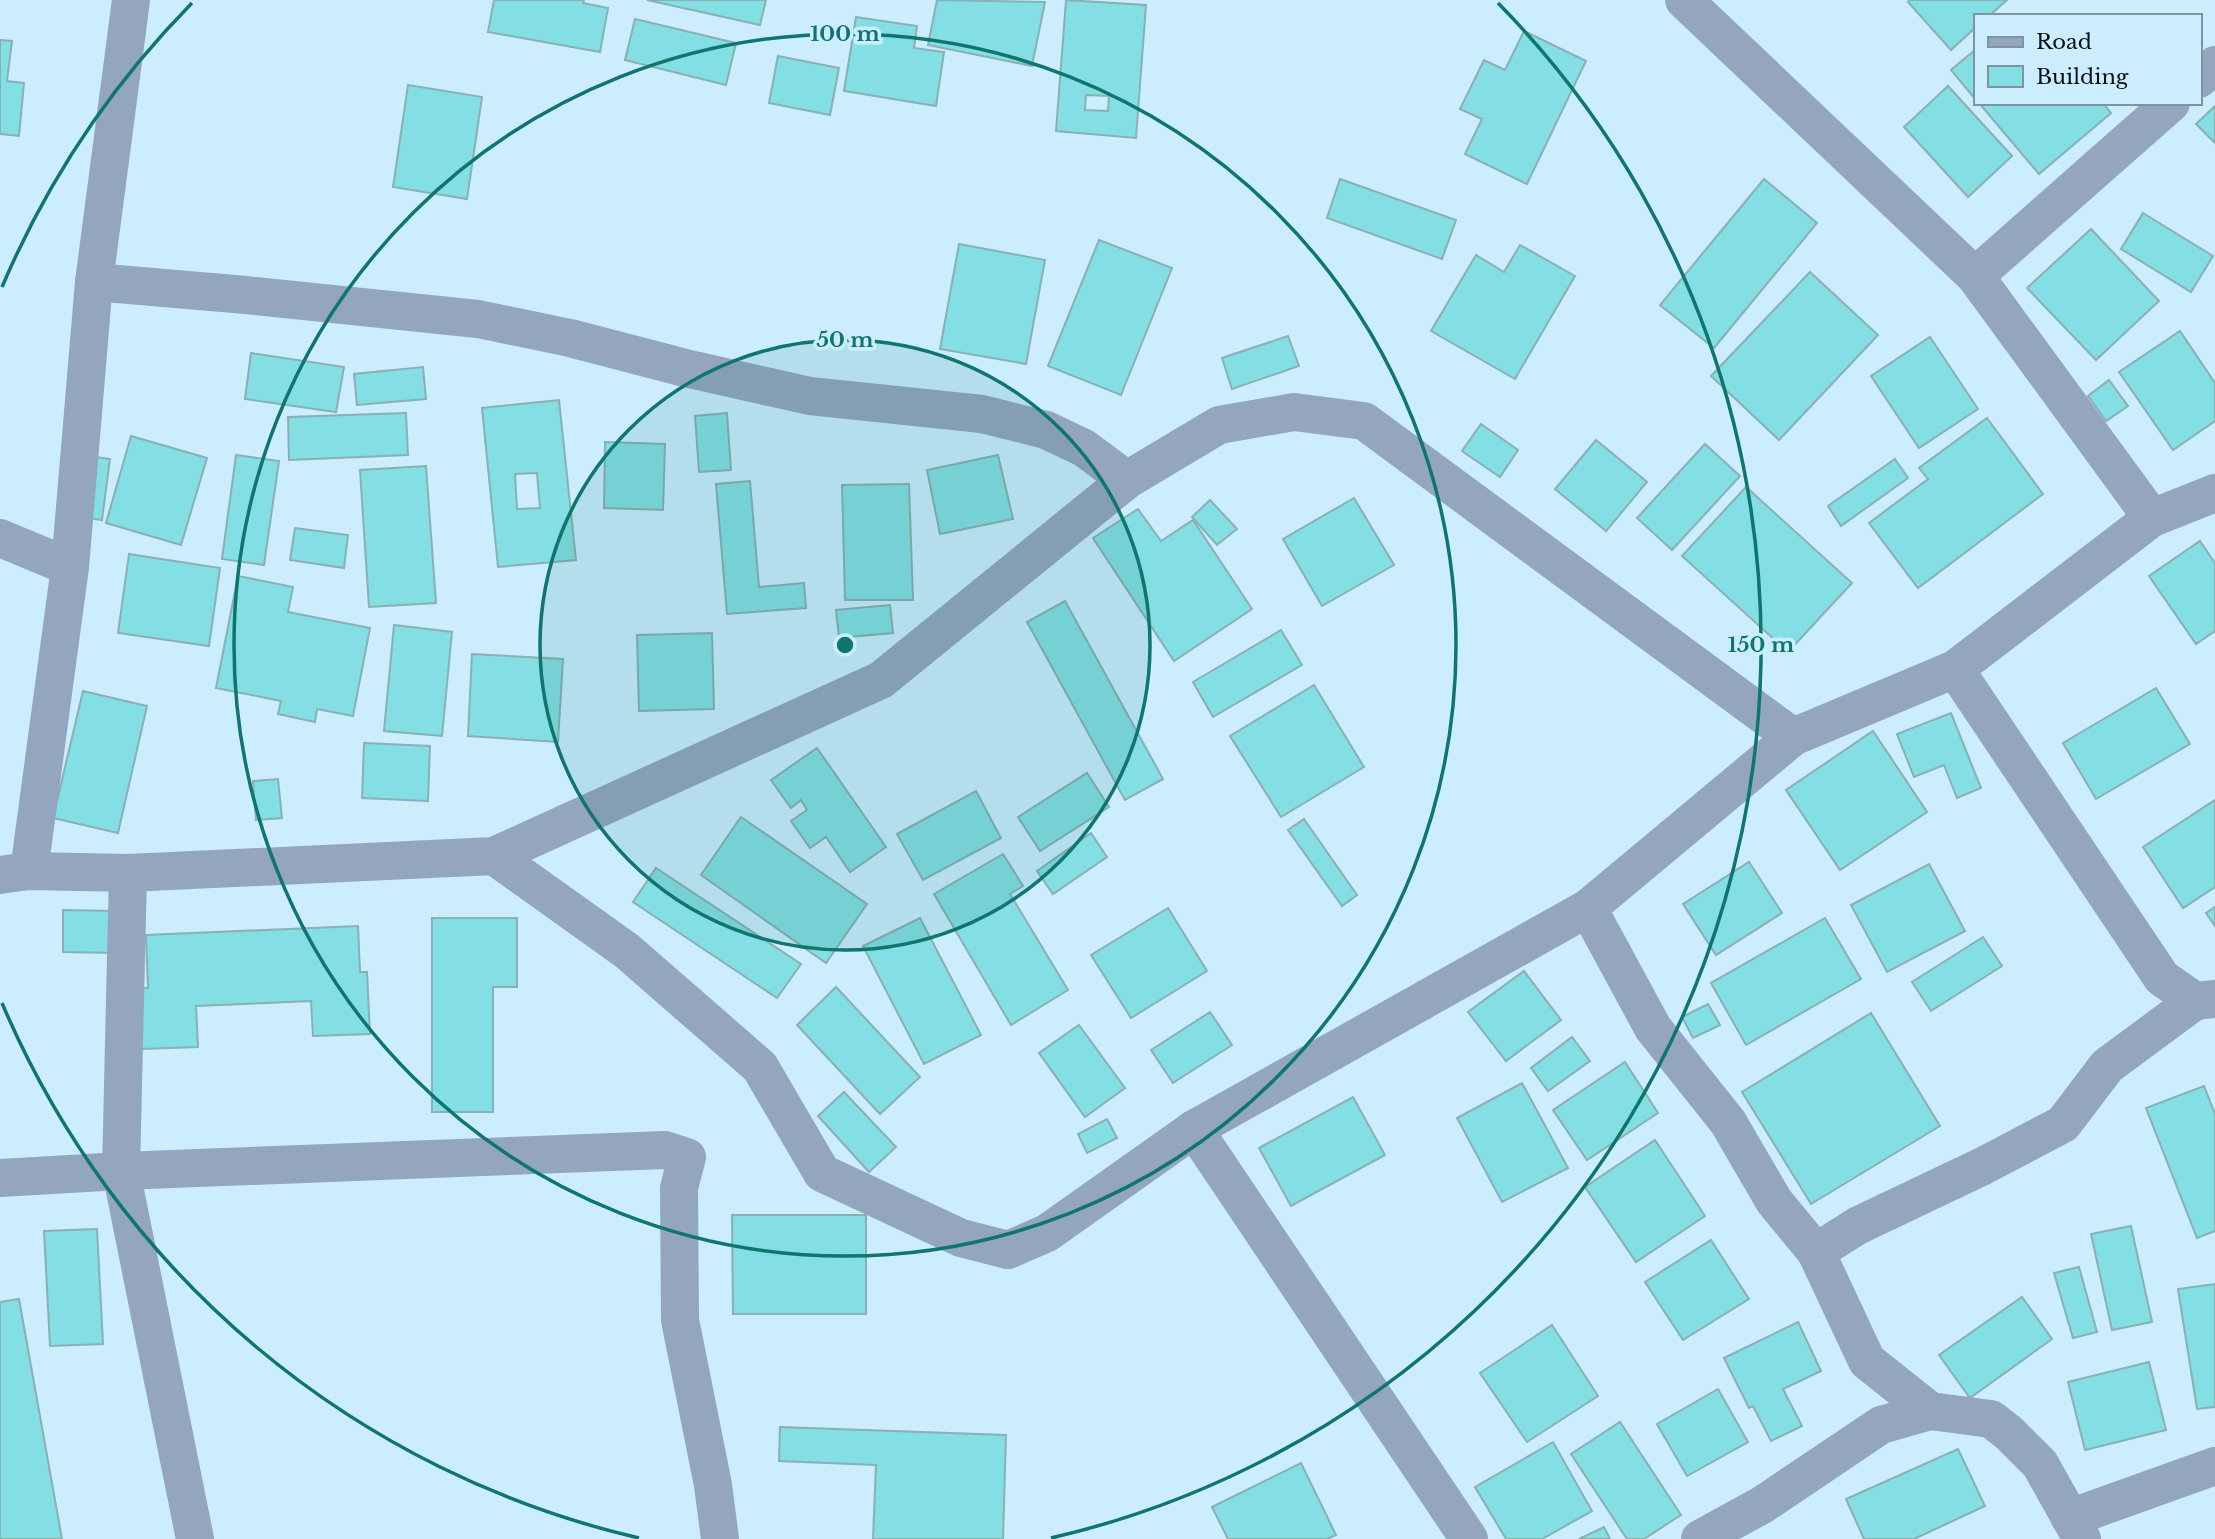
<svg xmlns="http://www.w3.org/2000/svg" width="2215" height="1539" viewBox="0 0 2215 1539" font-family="'Libre Baskerville',serif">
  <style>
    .building { fill: #83dfe3; stroke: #89b0b2; stroke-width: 2; fill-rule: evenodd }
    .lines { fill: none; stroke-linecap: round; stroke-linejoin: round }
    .street { stroke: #94a6bd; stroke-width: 38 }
    .ring { fill: none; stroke: #0f766e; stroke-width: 3.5 }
    .centre { fill: #0f766e; stroke: #cbedfd; stroke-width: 3.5 }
    .ring-label { font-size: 21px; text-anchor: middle; font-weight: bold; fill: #0f766e; stroke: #cbedfd; stroke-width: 7; stroke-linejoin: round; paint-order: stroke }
  </style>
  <rect width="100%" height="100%" fill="#cbedfd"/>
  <!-- building -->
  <g class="building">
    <polygon points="494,0 584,0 583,3 608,8 600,52 488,32"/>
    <polygon points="647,0 766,0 760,25"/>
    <polygon points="937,0 1045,2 1032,66 928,45"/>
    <path d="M1066,0L1146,5L1136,138L1056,131ZM1086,95L1109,96L1108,111L1085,110Z"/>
    <polygon points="1910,0 2007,0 1989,16 1975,16 1975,28 1951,50 1908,2"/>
    <polygon points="856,17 917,26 914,48 944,52 936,106 844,91"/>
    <polygon points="635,19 736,43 726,85 625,60"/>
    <polygon points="1524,31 1586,61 1527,184 1465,154 1482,119 1460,109 1484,60 1505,70"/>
    <polygon points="0,40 12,41 7,81 24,83 19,136 0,134"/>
    <polygon points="1975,50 1975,99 1951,70"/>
    <polygon points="778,56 839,68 830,115 769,103"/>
    <polygon points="408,85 482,97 467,199 393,187"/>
    <polygon points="1948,86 2012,156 1968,197 1904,127"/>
    <polygon points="1979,103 2103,103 2111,113 2039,174"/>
    <polygon points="2215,106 2215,143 2196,124"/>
    <polygon points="1340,179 1456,220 1442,259 1327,218"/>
    <polygon points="1764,179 1817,223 1714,348 1660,305"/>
    <polygon points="2143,213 2213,256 2191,292 2121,249"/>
    <polygon points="2091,229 2159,301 2096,360 2027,288"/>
    <polygon points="1099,240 1172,268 1121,395 1048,366"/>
    <polygon points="959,244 1045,260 1026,364 940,349"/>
    <polygon points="1520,245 1575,276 1515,379 1431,331 1476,255 1504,272"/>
    <polygon points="1810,272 1878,335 1779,440 1711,376"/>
    <polygon points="2180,331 2215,383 2215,421 2173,450 2119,372"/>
    <polygon points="1288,336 1299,366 1232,389 1222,358"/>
    <polygon points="1930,337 1978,409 1919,448 1871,376"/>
    <polygon points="251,353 344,367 336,412 245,399"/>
    <polygon points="423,367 426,399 357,405 354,374"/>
    <polygon points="2109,380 2128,406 2106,421 2088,396"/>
    <path d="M559,400L576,560L498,567L482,408ZM537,473L540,508L517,509L515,474Z"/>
    <polygon points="406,413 408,455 289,460 288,417"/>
    <polygon points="727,413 731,470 699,472 695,416"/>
    <polygon points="1987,418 2043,494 1918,588 1869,523 1928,479 1919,468"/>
    <polygon points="1481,424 1518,450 1500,477 1462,451"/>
    <polygon points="131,436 207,458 181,545 106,523"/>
    <polygon points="1596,440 1647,482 1606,531 1555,489"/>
    <polygon points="605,442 665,444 663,510 604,508"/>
    <polygon points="1705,444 1740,476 1672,550 1637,518"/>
    <polygon points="83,455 110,459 102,520 74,516"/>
    <polygon points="236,455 279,461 264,565 222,559"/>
    <polygon points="998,455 1013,519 940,534 927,470"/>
    <polygon points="1895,459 1908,478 1841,526 1828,506"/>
    <polygon points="426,466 436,603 369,607 360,470"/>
    <polygon points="750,481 759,587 804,583 806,608 727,614 716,484"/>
    <polygon points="909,484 913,600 845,600 842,485"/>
    <polygon points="1746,487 1852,583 1788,652 1682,556"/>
    <polygon points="1354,498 1394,565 1322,606 1283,539"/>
    <polygon points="1210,500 1237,529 1217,545 1192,517"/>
    <polygon points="1138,509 1161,541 1193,520 1252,609 1174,661 1093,538"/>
    <polygon points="295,528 348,535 344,568 290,560"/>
    <polygon points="2200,541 2215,563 2215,631 2196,644 2149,576"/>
    <polygon points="129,554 220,568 209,646 118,633"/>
    <polygon points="238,576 293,587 288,612 370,628 353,716 317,709 315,722 278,714 281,701 216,688"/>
    <polygon points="1065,601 1163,779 1125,800 1027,622"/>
    <polygon points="890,605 893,633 839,638 836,610"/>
    <polygon points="394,625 452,632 442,736 384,731"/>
    <polygon points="1281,630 1302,665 1213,717 1193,682"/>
    <polygon points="712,633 714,709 639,711 637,635"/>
    <polygon points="472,654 563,659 558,742 468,736"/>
    <polygon points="1314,685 1364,767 1281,817 1230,736"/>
    <polygon points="2156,688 2190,744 2096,799 2063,743"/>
    <polygon points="83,691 147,706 118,833 53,818"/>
    <polygon points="1951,713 1981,788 1957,798 1944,765 1914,777 1897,734"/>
    <polygon points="1873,731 1927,812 1840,870 1786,790"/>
    <polygon points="364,743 430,746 428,801 362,798"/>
    <polygon points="817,748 886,847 850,872 826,837 810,848 791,821 807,810 801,800 791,808 771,780"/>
    <polygon points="1087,773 1109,807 1040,851 1018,817"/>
    <polygon points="278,779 282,818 256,820 253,781"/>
    <polygon points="976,791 1001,838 923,880 897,834"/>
    <polygon points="2215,800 2215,887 2183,908 2143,847"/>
    <polygon points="741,817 867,904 826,963 701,875"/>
    <polygon points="1304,819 1357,895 1342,906 1288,830"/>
    <polygon points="1091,833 1107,857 1053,894 1037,871"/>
    <polygon points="1003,854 1023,886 1010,894 1068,990 1011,1025 934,894"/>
    <polygon points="1749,862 1782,913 1716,955 1683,904"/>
    <polygon points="1929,864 1965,931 1887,972 1851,905"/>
    <polygon points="656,868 801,964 777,998 633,902"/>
    <polygon points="2215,907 2215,926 2206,913"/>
    <polygon points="1168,908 1207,971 1131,1018 1091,955"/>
    <polygon points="63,910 117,911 117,953 63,952"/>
    <polygon points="432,918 517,918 517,987 493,987 493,1112 432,1112"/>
    <polygon points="920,918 981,1035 924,1064 863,946"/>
    <polygon points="1825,918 1861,979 1746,1045 1711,983"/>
    <polygon points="358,926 360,972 367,972 370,1034 313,1036 311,1001 196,1006 198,1047 141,1049 138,988 148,988 146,935"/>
    <polygon points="1983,937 2002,966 1931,1011 1912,982"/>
    <polygon points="1524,971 1561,1020 1506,1061 1468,1012"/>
    <polygon points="836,987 920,1077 880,1114 797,1025"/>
    <polygon points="1708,1004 1720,1025 1693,1038 1682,1017"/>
    <polygon points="1210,1012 1232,1045 1173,1083 1151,1050"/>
    <polygon points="1871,1013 1940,1126 1811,1204 1742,1092"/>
    <polygon points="1079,1025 1125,1088 1085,1117 1039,1053"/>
    <polygon points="1572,1037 1590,1061 1548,1091 1531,1068"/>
    <polygon points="1625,1062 1658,1113 1587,1160 1553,1110"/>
    <polygon points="1522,1083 1568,1168 1502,1202 1457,1118"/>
    <polygon points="2204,1086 2215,1114 2215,1231 2197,1238 2146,1108"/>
    <polygon points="844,1092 896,1147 869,1172 818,1116"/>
    <polygon points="1353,1097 1385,1155 1291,1206 1259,1148"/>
    <polygon points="1107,1119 1117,1138 1087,1153 1078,1134"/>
    <polygon points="1655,1140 1705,1216 1636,1262 1585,1187"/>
    <polygon points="732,1215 866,1215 866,1314 733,1314"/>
    <polygon points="2131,1226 2152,1322 2112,1330 2091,1234"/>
    <polygon points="97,1229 103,1344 50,1346 44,1231"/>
    <polygon points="1711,1240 1749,1299 1683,1340 1645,1282"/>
    <polygon points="2079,1267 2097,1332 2073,1338 2054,1273"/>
    <polygon points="2215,1284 2215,1407 2197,1409 2178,1289"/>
    <polygon points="2022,1297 2052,1339 1970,1398 1939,1355"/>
    <polygon points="19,1299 62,1539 0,1539 0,1302"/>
    <polygon points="1798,1322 1821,1371 1783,1389 1802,1426 1771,1441 1753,1406 1749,1408 1724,1358"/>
    <polygon points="1552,1325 1598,1396 1527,1442 1480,1373"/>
    <polygon points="2149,1362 2166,1430 2085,1450 2068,1382"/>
    <polygon points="1718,1389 1748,1442 1687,1476 1657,1424"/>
    <polygon points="1620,1422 1681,1515 1644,1539 1627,1539 1571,1454"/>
    <polygon points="780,1427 1006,1435 1003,1539 873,1539 876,1465 779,1461"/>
    <polygon points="1553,1442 1592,1511 1542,1539 1506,1539 1475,1487"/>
    <polygon points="1958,1449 1985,1506 1914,1539 1864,1539 1846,1499"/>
    <polygon points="1301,1463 1336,1535 1327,1539 1228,1539 1212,1507"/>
    <polygon points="1604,1527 1610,1539 1579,1539"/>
  </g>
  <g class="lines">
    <!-- street -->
    <g class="street">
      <polyline points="1684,0 1975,276 2152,518"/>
      <polyline points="2199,79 2215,65"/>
      <polyline points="1975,276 2171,103"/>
      <polyline points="94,282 246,295 478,319 570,338 685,368 810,396 982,414 1046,430 1084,448 1127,480"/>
      <polyline points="0,538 70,567"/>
      <polyline points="1955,669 2162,978 2195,1001 2215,999"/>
      <polyline points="494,856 627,951 760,1067 822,1173 961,1238 1008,1250 1047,1233 1194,1129 1588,908 1793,737 1955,669 2152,518 2215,493"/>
      <polyline points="29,871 70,567 94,282 131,0"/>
      <polyline points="128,873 121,1171 195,1539"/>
      <polyline points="0,875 29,871 128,873 494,856 881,680 1127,480 1219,425 1294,412 1364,421 1793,737"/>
      <polyline points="1588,908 1653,1028 1728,1122 1774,1201 1816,1252"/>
      <polyline points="1194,1129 1469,1539"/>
      <polyline points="0,1178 121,1171 665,1150 687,1157 679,1188 680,1320 713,1485 720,1539"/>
      <polyline points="1930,1411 1867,1361 1816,1252 1857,1226 1983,1166 2063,1124 2107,1066 2195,1001"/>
      <polyline points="2070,1518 2215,1466"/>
      <polyline points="1700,1539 1762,1505 1881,1425 1930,1411 1991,1419 2009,1433 2040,1464 2082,1539"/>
    </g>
  </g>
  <!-- distance rings -->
  <circle cx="845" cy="645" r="305" fill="#0f766e" fill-opacity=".12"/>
  <g class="ring">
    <circle cx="845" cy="645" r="305"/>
    <circle cx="845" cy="645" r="611"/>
    <path d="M639 1538A916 916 0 0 1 2 1003M2 287A916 916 0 0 1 192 3M1498 3A916 916 0 0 1 1051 1538"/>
  </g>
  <circle cx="845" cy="645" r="10" class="centre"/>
  <g class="ring-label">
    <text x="845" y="41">100 m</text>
    <text x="845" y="347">50 m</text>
    <text x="1761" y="652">150 m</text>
  </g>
  <!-- legend -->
  <rect x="1974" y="14" width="228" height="91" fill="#cbedfd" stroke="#7c95a0" stroke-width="2"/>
  <rect x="1988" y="37" width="35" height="10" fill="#94a6bd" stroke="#7c95a0" stroke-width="2"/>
  <text x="2036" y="49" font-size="21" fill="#051015">Road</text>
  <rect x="1988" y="66" width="35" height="21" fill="#83dfe3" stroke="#7c95a0" stroke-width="2"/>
  <text x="2036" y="84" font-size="21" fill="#051015">Building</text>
</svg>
